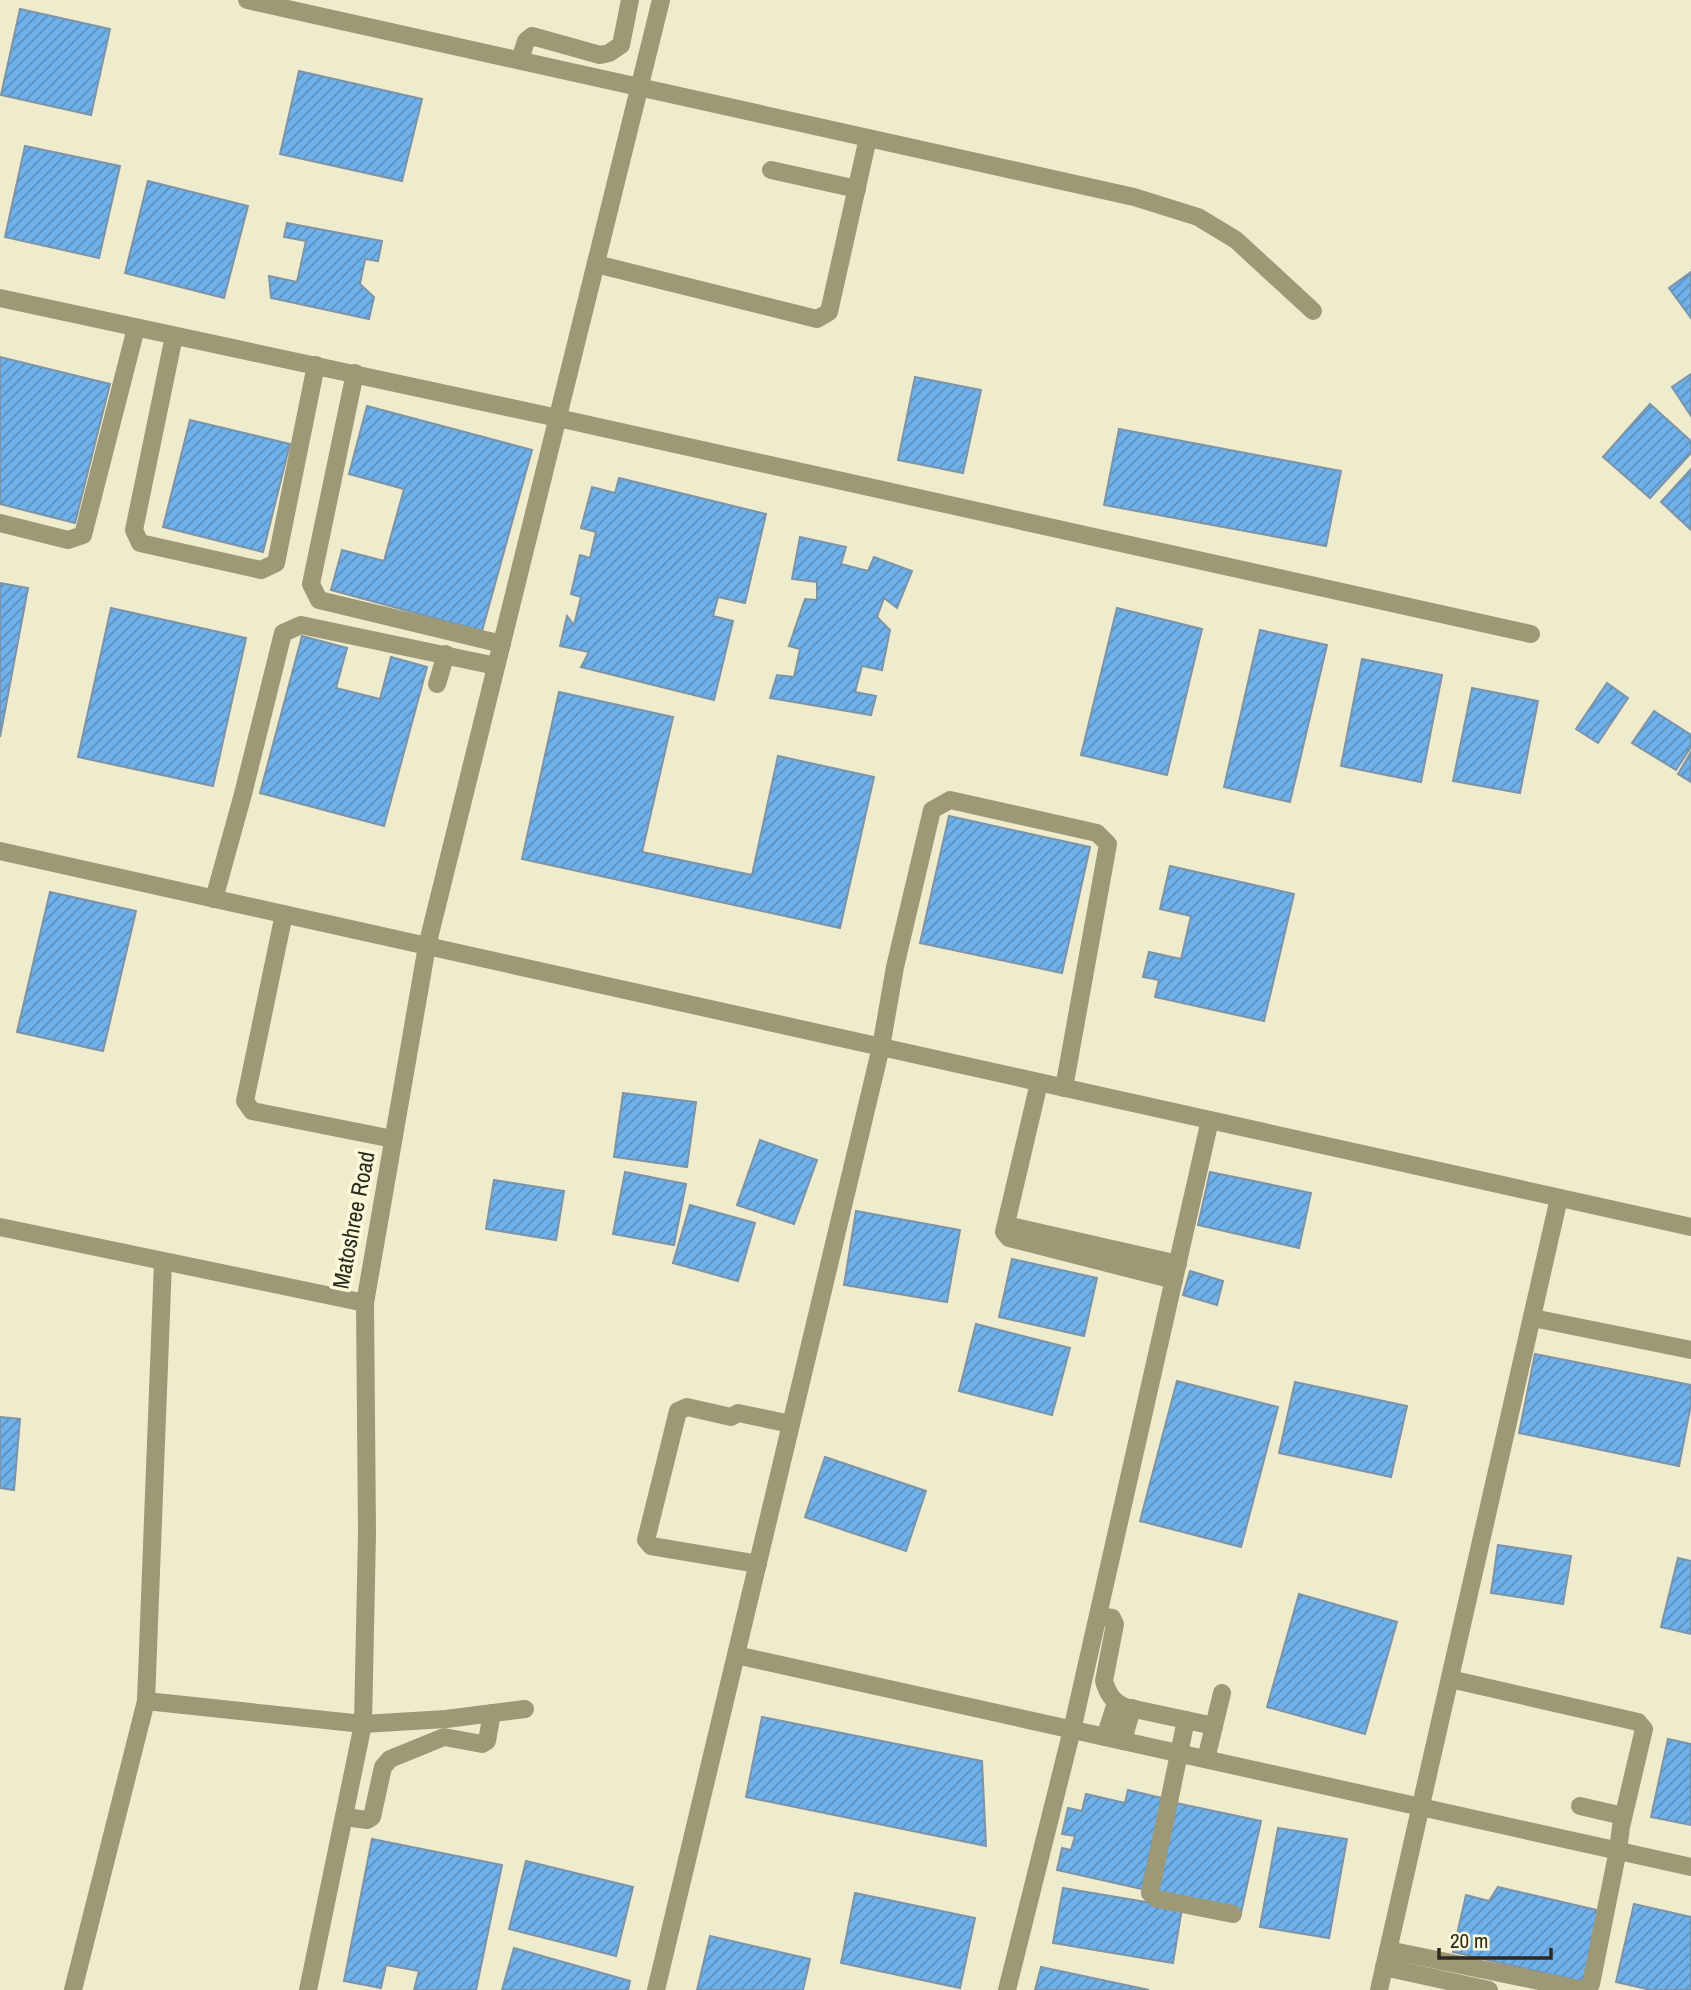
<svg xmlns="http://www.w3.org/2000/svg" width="1691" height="1990" viewBox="0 0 1691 1990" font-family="'Archivo Narrow',sans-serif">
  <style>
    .building { fill: url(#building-hatch); stroke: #7d93a8; stroke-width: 2 }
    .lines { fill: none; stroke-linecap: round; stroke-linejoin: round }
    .minor { stroke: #9d9876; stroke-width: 18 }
    .labels { text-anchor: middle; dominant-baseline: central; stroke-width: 7; stroke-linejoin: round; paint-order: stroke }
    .street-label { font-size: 23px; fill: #2c2a1f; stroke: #fcf8da }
  </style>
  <defs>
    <pattern id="building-hatch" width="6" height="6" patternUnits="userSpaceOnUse" patternTransform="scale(1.75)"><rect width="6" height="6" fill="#6fb1ea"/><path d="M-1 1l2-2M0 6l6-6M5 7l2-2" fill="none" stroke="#5b90bd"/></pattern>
  </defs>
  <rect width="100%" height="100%" fill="#efebcd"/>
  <!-- building -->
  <g class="building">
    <polygon points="20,9 110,29 91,115 1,95"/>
    <polygon points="299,71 422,99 402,181 280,154"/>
    <polygon points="25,146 120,166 99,258 5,237"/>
    <polygon points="148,181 248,206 224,298 125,273"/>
    <polygon points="287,223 382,241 378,261 365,259 360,284 374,297 369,319 271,298 269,276 297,282 306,241 284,237"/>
    <polygon points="1691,272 1691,318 1669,288"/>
    <polygon points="0,357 110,384 75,523 0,504"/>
    <polygon points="1691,374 1691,416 1672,387"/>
    <polygon points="915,377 981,390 963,473 898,460"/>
    <polygon points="1650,404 1691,441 1691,453 1650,498 1603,457"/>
    <polygon points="367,406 532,450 482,631 331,590 342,550 384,561 404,489 349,474"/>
    <polygon points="190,420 290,444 263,552 163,527"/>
    <polygon points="1119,429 1341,471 1326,546 1104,505"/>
    <polygon points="1691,469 1691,530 1661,502"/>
    <polygon points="619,478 766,514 745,603 718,597 713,616 733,621 714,700 581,667 589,652 560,646 567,616 574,625 581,597 571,594 580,555 590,558 596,532 581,528 592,487 615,493"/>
    <polygon points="800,537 846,547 841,564 868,571 874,557 912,571 897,608 884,598 877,617 890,630 882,670 862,666 855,692 876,696 871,715 770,698 777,675 794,677 800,649 789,646 805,599 817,600 817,582 792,579"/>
    <polygon points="0,583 28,588 0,737"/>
    <polygon points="111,608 246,638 213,786 78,757"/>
    <polygon points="1117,608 1202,629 1167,775 1081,755"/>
    <polygon points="1260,630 1327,645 1290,802 1224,787"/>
    <polygon points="302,636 347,648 336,688 380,699 391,657 427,667 384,826 260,793"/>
    <polygon points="1362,659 1442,675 1421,782 1341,766"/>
    <polygon points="1607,683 1628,698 1598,743 1576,729"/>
    <polygon points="1472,688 1538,701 1520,793 1453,781"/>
    <polygon points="559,692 673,717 642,852 752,875 778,756 874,777 840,928 522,859"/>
    <polygon points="1654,711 1691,735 1691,747 1676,770 1632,743"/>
    <polygon points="1691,752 1691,782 1678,774"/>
    <polygon points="949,816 1090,847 1062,973 920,943"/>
    <polygon points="1170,866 1294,894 1264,1021 1155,997 1159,980 1143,977 1149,952 1181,959 1191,916 1160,909"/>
    <polygon points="50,892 136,911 103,1051 17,1032"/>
    <polygon points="623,1093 696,1102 687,1167 614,1157"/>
    <polygon points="760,1140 817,1160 794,1224 737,1205"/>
    <polygon points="625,1172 686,1184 674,1245 613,1234"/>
    <polygon points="1210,1172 1311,1193 1299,1248 1198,1225"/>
    <polygon points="494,1180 564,1191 556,1240 486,1229"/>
    <polygon points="690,1205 755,1223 738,1281 673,1263"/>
    <polygon points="856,1211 960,1230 947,1302 844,1285"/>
    <polygon points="1012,1259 1097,1278 1084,1336 999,1317"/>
    <polygon points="1190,1271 1223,1281 1217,1305 1183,1295"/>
    <polygon points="976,1324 1070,1348 1052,1415 959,1391"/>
    <polygon points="1535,1354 1691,1385 1691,1404 1679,1466 1519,1433"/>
    <polygon points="1177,1381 1278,1407 1241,1547 1140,1521"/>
    <polygon points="1295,1382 1407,1406 1391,1477 1279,1453"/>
    <polygon points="0,1417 20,1419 14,1490 0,1488"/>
    <polygon points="825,1457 926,1491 906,1551 805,1517"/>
    <polygon points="1498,1545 1571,1556 1563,1604 1491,1593"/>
    <polygon points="1678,1558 1691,1561 1691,1634 1661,1627"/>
    <polygon points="1299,1594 1397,1622 1365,1734 1267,1707"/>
    <polygon points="762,1717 982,1761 986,1846 746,1797"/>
    <polygon points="1668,1739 1691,1744 1691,1825 1651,1817"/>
    <polygon points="1128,1790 1162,1798 1142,1889 1057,1870 1062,1848 1071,1850 1075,1836 1062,1834 1068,1808 1082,1811 1086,1794 1125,1803"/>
    <polygon points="1176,1803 1261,1821 1241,1913 1156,1894"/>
    <polygon points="1278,1828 1347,1839 1329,1938 1260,1927"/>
    <polygon points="372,1839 502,1865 476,1990 414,1990 419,1971 386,1965 381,1988 344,1981"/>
    <polygon points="526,1861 633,1887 616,1956 509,1929"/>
    <polygon points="1498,1887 1601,1911 1584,1982 1453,1952 1466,1895 1489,1901"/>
    <polygon points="1063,1888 1182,1908 1173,1963 1053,1943"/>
    <polygon points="855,1893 975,1918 960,1988 841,1963"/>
    <polygon points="1634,1904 1691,1917 1691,1990 1651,1990 1616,1982"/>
    <polygon points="710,1936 810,1959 803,1990 697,1990"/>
    <polygon points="514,1948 630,1981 628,1990 502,1990"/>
    <polygon points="1041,1967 1149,1990 1035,1990"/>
  </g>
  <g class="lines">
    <!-- minor -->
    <g class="minor">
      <polyline points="247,0 1134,197 1198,217 1236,240 1313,311"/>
      <polyline points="520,60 526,41 532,36 600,55 609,53 621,45 630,0"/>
      <polyline points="771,170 857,189"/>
      <polyline points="596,264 817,319 829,312 868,138"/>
      <polyline points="0,298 558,418 1531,634"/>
      <polyline points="174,336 134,530 140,543 261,570 276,563 316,365"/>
      <polyline points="355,373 311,584 319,600 502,644"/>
      <polyline points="0,523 68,540 83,535 136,328"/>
      <polyline points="437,684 446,654"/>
      <polyline points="0,851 1691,1227"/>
      <polyline points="214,899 243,794 283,633 301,625 496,666"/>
      <polyline points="284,914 245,1101 252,1111 393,1139"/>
      <polyline points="1039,1083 1004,1232 1009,1238 1174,1280"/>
      <polyline points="1006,1225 1178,1264"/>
      <polyline points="0,1227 365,1303"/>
      <polyline points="163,1262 146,1701 363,1724 446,1719 525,1709"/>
      <polyline points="1533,1318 1691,1350"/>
      <polyline points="758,1564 651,1546 646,1540 678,1411 687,1407 731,1417 738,1413 791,1424"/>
      <path d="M1098,1616L1112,1618L1115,1624L1104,1681C1108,1694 1113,1702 1125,1707L1214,1726"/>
      <polyline points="736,1655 1691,1867"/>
      <polyline points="1186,1720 1150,1893 1157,1899 1233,1914"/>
      <polyline points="1105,1737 1116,1703"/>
      <polyline points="1123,1741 1132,1708"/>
      <polyline points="1206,1759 1222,1693"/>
      <polyline points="1580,1806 1623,1816"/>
      <polyline points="345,1817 367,1820 372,1817 383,1767 390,1759 444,1737 482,1744 487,1741 492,1713"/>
      <polyline points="1388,1950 1583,1990 1591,1984 1618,1850 1621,1827 1644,1729 1638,1722 1450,1679"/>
      <polyline points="1384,1967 1489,1990"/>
      <polyline points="73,1990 146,1701"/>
      <polyline points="308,1990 363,1724 367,1533 365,1303 427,946 661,0"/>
      <polyline points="656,1990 881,1047 895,967 932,810 950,800 1097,833 1108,844 1064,1088"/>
      <polyline points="1007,1990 1072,1730 1210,1120"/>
      <polyline points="1379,1990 1559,1198"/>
    </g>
  </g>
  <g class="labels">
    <!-- street labels -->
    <g class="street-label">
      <text transform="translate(353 1220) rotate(-79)">Matoshree Road</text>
    </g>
  </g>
  <!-- scale -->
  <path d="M1439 1948v10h112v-10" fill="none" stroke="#2c2a1f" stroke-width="3.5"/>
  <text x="1450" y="1948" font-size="21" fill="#2c2a1f" stroke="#fcf8da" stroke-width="5" paint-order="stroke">20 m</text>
</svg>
